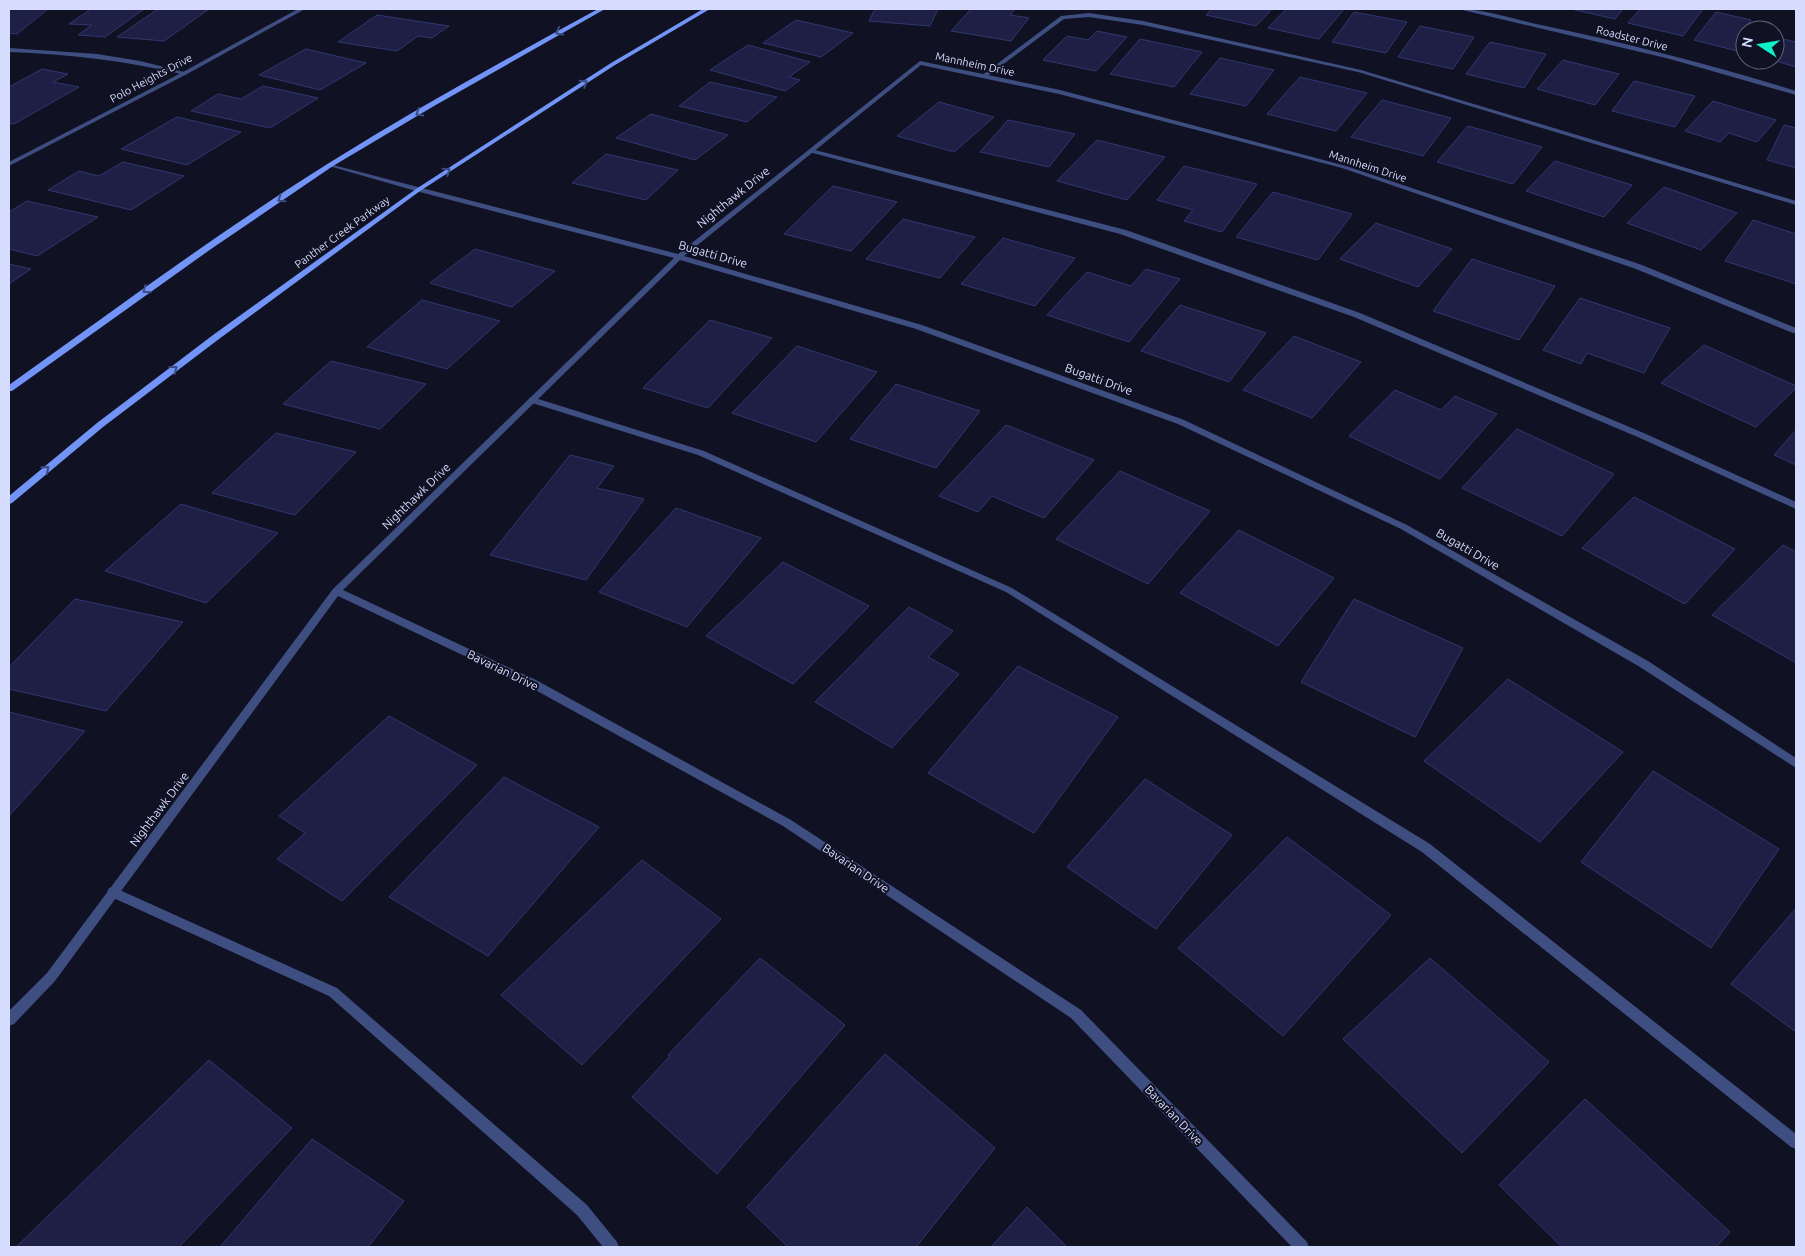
<svg xmlns="http://www.w3.org/2000/svg" width="1805" height="1256" viewBox="0 0 1805 1256" font-family="Ubuntu,sans-serif">
  <style>
    .building { fill: #1d2044; stroke: #31366f }
    .lines { fill: none; stroke-linecap: round; stroke-linejoin: round }
    .service { fill: #3e4e80; fill-rule: evenodd }
    .minor { fill: #3e4e80; fill-rule: evenodd }
    .secondary { fill: #7294f7; fill-rule: evenodd }
    .oneway { stroke: #3c4c83 }
    .labels { text-anchor: middle; dominant-baseline: central; stroke-width: 4; stroke-linejoin: round; paint-order: stroke }
    .far-street-label { font-size: 11px; fill: #d6dcfd; stroke: #101224 }
    .street-label { font-size: 12px; fill: #d6dcfd; stroke: #101224 }
  </style>
  <rect width="100%" height="100%" fill="#101224"/>
  <!-- building -->
  <g class="building">
    <polygon points="9,9 48,9 17,34 9,33"/>
    <polygon points="91,9 144,9 105,37 78,35 92,25 69,24"/>
    <polygon points="158,9 209,9 164,41 117,37"/>
    <polygon points="875,9 938,9 930,26 869,21"/>
    <polygon points="971,9 1015,9 1010,15 1029,18 1011,41 951,31"/>
    <polygon points="1212,9 1272,9 1256,26 1206,15"/>
    <polygon points="1286,9 1344,9 1319,39 1268,28"/>
    <polygon points="1571,9 1623,9 1615,19"/>
    <polygon points="1640,9 1703,9 1683,36 1628,23"/>
    <polygon points="1354,12 1407,22 1386,53 1332,42"/>
    <polygon points="1716,12 1751,20 1746,27 1759,30 1745,30 1745,53 1694,40"/>
    <polygon points="377,15 449,26 432,38 418,36 397,51 338,42"/>
    <polygon points="796,20 853,33 821,57 763,43"/>
    <polygon points="1420,26 1474,37 1453,69 1398,57"/>
    <polygon points="1097,31 1127,37 1096,71 1043,60 1067,36 1088,40"/>
    <polygon points="1140,39 1202,52 1174,87 1110,74"/>
    <polygon points="1783,39 1796,42 1796,67 1772,60 1775,60 1775,46"/>
    <polygon points="1490,42 1546,54 1524,88 1466,74"/>
    <polygon points="748,45 810,62 789,77 800,80 785,91 710,70"/>
    <polygon points="306,49 366,63 320,90 259,75"/>
    <polygon points="1220,58 1274,70 1246,106 1190,94"/>
    <polygon points="1563,60 1619,74 1595,105 1537,89"/>
    <polygon points="42,69 68,74 53,82 79,87 14,124 9,123 9,87"/>
    <polygon points="1300,77 1367,93 1336,131 1267,114"/>
    <polygon points="1634,81 1695,96 1675,127 1612,111"/>
    <polygon points="710,82 777,97 747,122 679,106"/>
    <polygon points="263,86 318,98 270,128 191,111 218,94 241,99"/>
    <polygon points="1382,100 1451,118 1423,156 1351,137"/>
    <polygon points="1713,101 1776,120 1757,142 1729,133 1720,142 1685,131"/>
    <polygon points="939,102 994,117 954,152 897,136"/>
    <polygon points="651,114 728,135 695,160 616,138"/>
    <polygon points="177,117 241,132 187,165 121,149"/>
    <polygon points="1008,120 1075,134 1049,167 980,152"/>
    <polygon points="1784,125 1796,128 1796,168 1767,160"/>
    <polygon points="1468,126 1542,147 1513,184 1437,162"/>
    <polygon points="1097,140 1165,157 1127,200 1057,181"/>
    <polygon points="606,154 678,170 646,200 572,183"/>
    <polygon points="1555,161 1632,185 1604,217 1526,191"/>
    <polygon points="123,162 184,176 131,210 48,190 79,171 99,176"/>
    <polygon points="1184,166 1257,184 1222,232 1184,221 1193,210 1157,200"/>
    <polygon points="833,186 897,202 851,251 784,234"/>
    <polygon points="1664,187 1737,213 1701,250 1627,223"/>
    <polygon points="1273,192 1352,214 1318,260 1236,237"/>
    <polygon points="27,201 98,217 37,256 9,249 9,212"/>
    <polygon points="903,219 975,237 940,278 866,259"/>
    <polygon points="1753,220 1796,234 1796,284 1725,261"/>
    <polygon points="1376,223 1452,249 1418,287 1340,259"/>
    <polygon points="1003,238 1075,258 1035,306 961,284"/>
    <polygon points="475,249 555,271 512,307 430,283"/>
    <polygon points="1472,259 1555,286 1519,340 1433,311"/>
    <polygon points="9,264 31,269 9,284"/>
    <polygon points="1146,269 1180,279 1129,342 1047,315 1087,272 1131,286"/>
    <polygon points="1580,298 1670,328 1644,373 1587,353 1581,364 1543,350"/>
    <polygon points="422,300 500,321 447,369 367,347"/>
    <polygon points="1180,305 1266,333 1229,382 1141,351"/>
    <polygon points="710,320 772,338 708,408 643,388"/>
    <polygon points="1294,336 1361,362 1312,418 1243,390"/>
    <polygon points="1704,345 1796,386 1796,388 1756,427 1661,383"/>
    <polygon points="797,346 877,372 816,442 732,413"/>
    <polygon points="331,361 426,384 380,429 283,404"/>
    <polygon points="896,384 980,411 936,468 850,439"/>
    <polygon points="1395,390 1441,410 1455,396 1497,414 1440,479 1349,436"/>
    <polygon points="1006,425 1094,460 1044,518 992,496 978,512 939,496"/>
    <polygon points="1517,429 1614,474 1562,536 1462,488"/>
    <polygon points="1796,430 1796,465 1774,455"/>
    <polygon points="276,433 356,452 295,515 212,493"/>
    <polygon points="570,455 614,466 597,488 644,499 586,580 490,555"/>
    <polygon points="1120,471 1210,511 1148,584 1056,539"/>
    <polygon points="1634,497 1735,549 1685,604 1582,548"/>
    <polygon points="181,504 278,533 206,603 105,571"/>
    <polygon points="676,508 761,538 687,627 599,592"/>
    <polygon points="1239,530 1334,578 1278,646 1180,593"/>
    <polygon points="1783,545 1796,552 1796,663 1712,615"/>
    <polygon points="783,562 869,606 793,684 706,636"/>
    <polygon points="75,599 183,622 106,711 9,689 9,667"/>
    <polygon points="1354,599 1463,648 1415,737 1301,682"/>
    <polygon points="909,607 953,631 928,657 959,674 892,748 815,702"/>
    <polygon points="1018,666 1118,717 1034,833 928,773"/>
    <polygon points="1508,679 1623,752 1540,842 1424,761"/>
    <polygon points="9,712 85,731 9,816"/>
    <polygon points="389,716 477,765 342,901 277,859 305,833 279,816"/>
    <polygon points="1653,771 1779,849 1711,948 1581,862"/>
    <polygon points="504,777 599,827 488,956 389,897"/>
    <polygon points="1145,779 1232,835 1156,929 1067,867"/>
    <polygon points="1287,837 1391,915 1283,1036 1178,948"/>
    <polygon points="642,860 721,919 582,1065 501,995"/>
    <polygon points="1796,908 1796,1032 1731,984"/>
    <polygon points="760,958 845,1025 717,1174 632,1097 670,1056 668,1055"/>
    <polygon points="1430,958 1549,1062 1462,1153 1343,1039"/>
    <polygon points="885,1054 995,1148 916,1247 788,1247 747,1207"/>
    <polygon points="209,1060 292,1128 179,1247 16,1247"/>
    <polygon points="1585,1099 1730,1232 1716,1247 1562,1247 1499,1185"/>
    <polygon points="312,1139 404,1201 368,1247 220,1247"/>
    <polygon points="1027,1207 1067,1247 991,1247"/>
  </g>
  <g class="lines">
    <!-- service -->
    <g class="service">
      <polygon points="1089,13 1143,21 1361,70 1796,201 1796,205 1358,72 1143,25 1089,17 1064,19 986,77 981,76 1061,16"/>
      <path d="M9,48L97,54L140,61L188,73L185,75C127,61 69,54 9,52Z"/>
      <polygon points="811,149 1126,230 1360,313 1646,434 1796,502 1796,509 1640,438 1354,317 1120,234 809,152 808,151"/>
      <polygon points="532,397 704,451 1012,588 1430,844 1796,1134 1796,1149 1791,1147 1422,852 1006,592 698,455 529,402 529,398"/>
      <polygon points="113,887 337,988 587,1205 617,1242 619,1247 603,1247 577,1215 329,996 109,896 107,892 109,888"/>
    </g>
    <!-- minor -->
    <g class="minor">
      <polygon points="298,9 305,9 187,74 9,166 9,162 183,72"/>
      <path d="M1458,9C1480,8 1518,20 1541,25C1627,43 1712,65 1796,91V95L1670,59Z"/>
      <polygon points="920,61 1060,90 1346,166 1642,265 1796,328 1796,333 1793,333 1636,269 1342,168 1059,94 921,65 684,256 922,325 1184,420 1407,525 1648,661 1796,758 1796,768 1640,667 1401,529 1178,424 916,329 680,260 343,590 536,680 791,820 1081,1010 1307,1242 1309,1247 1292,1247 1071,1018 783,826 528,686 338,596 55,981 14,1024 9,1026 9,1011 47,973 333,589 674,258 416,191 329,166 329,164 678,254"/>
    </g>
    <!-- secondary -->
    <g class="secondary">
      <path d="M598,9H605L434,106L333,166L211,249L12,391H9V385C114,310 219,232 329,163C417,108 508,58 598,9Z"/>
      <polygon points="703,9 710,9 615,65 420,191 219,339 103,427 12,503 9,504 9,496 97,423 213,335 416,189 611,63"/>
    </g>
  </g>
  <!-- one-way arrows -->
  <defs><path id="oneway-chevron" d="M-2-3.5L2.5 0L-2 3.5" fill="none" stroke-width="1.6" stroke-linecap="round" stroke-linejoin="round" transform="scale(1.25)"/></defs>
  <g class="oneway">
    <use href="#oneway-chevron" transform="translate(559 32) rotate(151)"/>
    <use href="#oneway-chevron" transform="translate(584 83) rotate(-33)"/>
    <use href="#oneway-chevron" transform="translate(419 113) rotate(149)"/>
    <use href="#oneway-chevron" transform="translate(447 171) rotate(-33)"/>
    <use href="#oneway-chevron" transform="translate(281 199) rotate(146)"/>
    <use href="#oneway-chevron" transform="translate(146 290) rotate(145)"/>
    <use href="#oneway-chevron" transform="translate(174 369) rotate(-37)"/>
    <use href="#oneway-chevron" transform="translate(46 469) rotate(-40)"/>
  </g>
  <g class="labels">
    <!-- far-street labels -->
    <g class="far-street-label">
      <text transform="translate(1632 38) rotate(14)">Roadster Drive</text>
      <text transform="translate(975 64) rotate(12)">Mannheim Drive</text>
      <text transform="translate(151 78) rotate(-28)">Polo Heights Drive</text>
      <text transform="translate(1368 166) rotate(18)">Mannheim Drive</text>
      <text transform="translate(342 232) rotate(-36)">Panther Creek Parkway</text>
    </g>
    <!-- street labels -->
    <g class="street-label">
      <text transform="translate(733 197) rotate(-39)">Nighthawk Drive</text>
      <text transform="translate(713 254) rotate(16)">Bugatti Drive</text>
      <text transform="translate(1099 379) rotate(20)">Bugatti Drive</text>
      <text transform="translate(416 496) rotate(-44)">Nighthawk Drive</text>
      <text transform="translate(1468 549) rotate(30)">Bugatti Drive</text>
      <text transform="translate(503 670) rotate(26)">Bavarian Drive</text>
      <text transform="translate(159 809) rotate(-53)">Nighthawk Drive</text>
      <text transform="translate(856 868) rotate(34)">Bavarian Drive</text>
      <text transform="translate(1174 1115) rotate(46)">Bavarian Drive</text>
    </g>
  </g>
  <!-- border -->
  <rect width="1805" height="1256" fill="none" stroke="#d6dcfd" stroke-width="20"/>
  <!-- north arrow -->
  <g transform="translate(1760 45) rotate(282)"><circle r="24" fill="#101224" stroke="#5f637b"/>
  <path d="M0-4L9 19L0 12L-9 19Z" fill="#0ef0c8"/>
  <text y="-8" font-size="14" font-weight="bold" text-anchor="middle" fill="#d6dcfd">N</text>
  </g>
</svg>
